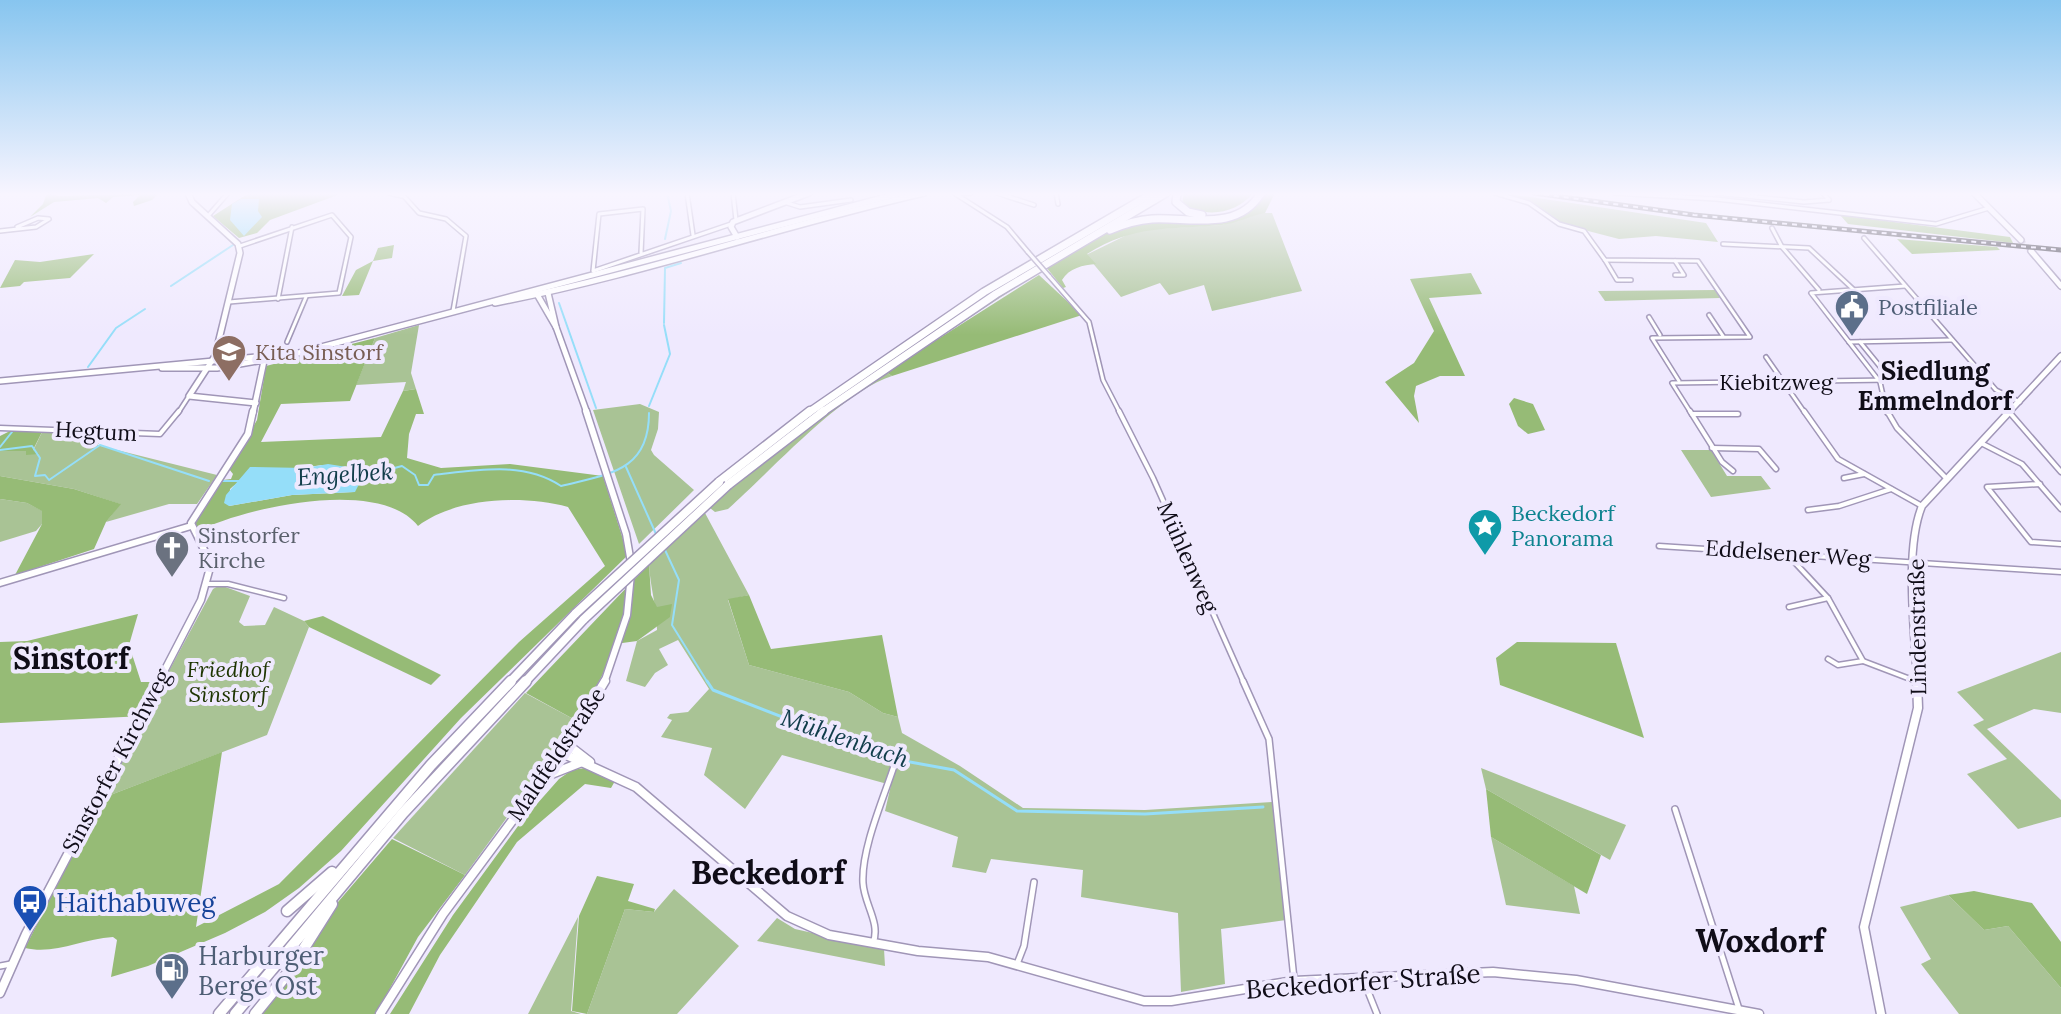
<svg xmlns="http://www.w3.org/2000/svg" width="2061" height="1014" viewBox="0 0 2061 1014" font-family="Lora,serif">
  <style>
    .green { fill: #a9c395 }
    .forest { fill: #96bb76; fill-rule: evenodd }
    .water { fill: #95def9 }
    .lines { fill: none; stroke-linecap: round; stroke-linejoin: round }
    .stream-far1 { stroke: #95def9; stroke-width: 2 }
    .stream { stroke: #95def9; stroke-width: 3 }
    .secondary-tunnel { stroke: #cec8dc; stroke-width: 5; stroke-dasharray: 5 3; stroke-linecap: butt }
    .street-far2-casing { stroke: #a096b7; stroke-width: 6 }
    .street-far1-casing { stroke: #a096b7; stroke-width: 7 }
    .street-casing { stroke: #a096b7; stroke-width: 8 }
    .secondary-far2-casing { stroke: #a096b7; stroke-width: 8 }
    .secondary-far1-casing { stroke: #a096b7; stroke-width: 9 }
    .secondary-casing { stroke: #a096b7; stroke-width: 11 }
    .highway-far2-casing { stroke: #a096b7; stroke-width: 10 }
    .highway-far1-casing { stroke: #a096b7; stroke-width: 11 }
    .highway-casing { stroke: #a096b7; stroke-width: 13 }
    .street-far2 { stroke: #fff; stroke-width: 3 }
    .street-far1 { stroke: #fff; stroke-width: 4 }
    .street { stroke: #fff; stroke-width: 5 }
    .secondary-far2 { stroke: #fff; stroke-width: 5 }
    .secondary-far1 { stroke: #fff; stroke-width: 6 }
    .secondary { stroke: #fff; stroke-width: 8 }
    .highway-far2 { stroke: #fff; stroke-width: 7 }
    .highway-far1 { stroke: #fff; stroke-width: 8 }
    .highway { stroke: #fff; stroke-width: 10 }
    .rail-casing { stroke: #312e3a; stroke-width: 5 }
    .rail { stroke: #efe9fe; stroke-width: 2; stroke-dasharray: 5; stroke-linecap: butt }
    .street-bridge-casing { stroke: #a096b7; stroke-width: 6; stroke-linecap: butt }
    .highway-bridge-casing { stroke: #a096b7; stroke-width: 11; stroke-linecap: butt }
    .street-bridge { stroke: #fff; stroke-width: 3 }
    .highway-bridge { stroke: #fff; stroke-width: 8 }
    .labels { text-anchor: middle; dominant-baseline: central; stroke-width: 8; stroke-linejoin: round; paint-order: stroke }
    .service-label { font-size: 22px; fill: #4e5e75; stroke: #efe9fe; text-anchor: start }
    .education-label { font-size: 22px; fill: #785e54; stroke: #efe9fe; text-anchor: start }
    .street-label { font-size: 22px; fill: #100d18; stroke: #efe9fe }
    .culture-label { font-size: 22px; fill: #0d838f; stroke: #efe9fe; text-anchor: start }
    .worship-label { font-size: 22px; fill: #5b616d; stroke: #efe9fe; text-anchor: start }
    .park-label { font-size: 22px; font-style: italic; fill: #1e3502; stroke: #efe9fe }
    .water-label { font-size: 24px; font-style: italic; fill: #113d4b; stroke: #efe9fe }
    .quarter-label { font-size: 26px; font-weight: bold; fill: #100d18; stroke: #efe9fe }
    .near-transit-label { font-size: 26px; fill: #164399; stroke: #efe9fe; text-anchor: start }
    .near-service-label { font-size: 26px; fill: #4e5e75; stroke: #efe9fe; text-anchor: start }
    .near-street-label { font-size: 26px; fill: #100d18; stroke: #efe9fe }
    .district-label { font-size: 30px; font-weight: bold; fill: #100d18; stroke: #efe9fe }
    .near-quarter-label { font-size: 32px; font-weight: bold; fill: #100d18; stroke: #efe9fe }
  </style>
  <rect width="100%" height="100%" fill="#efe9fe"/>
  <!-- green -->
  <g class="green">
    <polygon points="1503,193 1706,223 1718,242 1656,236 1619,239 1565,225 1531,201"/>
    <polygon points="1261,213 1272,213 1302,291 1212,311 1204,285 1169,295 1160,283 1121,297 1086,255 1137,230 1222,225"/>
    <path d="M1038,273L886,372L892,376C841,392 770,472 728,509L715,512L710,508C807,417 922,338 1038,273Z"/>
    <polygon points="1715,290 1720,298 1605,301 1598,291"/>
    <polygon points="419,325 411,373 416,389 403,391 406,382 356,385 375,338"/>
    <polygon points="640,404 659,412 658,429 651,450 654,455 694,490 639,544 593,410"/>
    <polygon points="44,428 112,432 97,445 217,475 197,504 169,504 106,522 120,504 74,489 0,476 0,451 17,448 33,451"/>
    <polygon points="1711,450 1727,476 1761,476 1771,489 1711,497 1681,450"/>
    <polygon points="0,499 27,503 43,511 42,524 36,531 0,542"/>
    <path d="M705,513L749,595L728,600L749,665L849,692L883,713L898,717L902,733L960,766L1023,808L1145,810L1272,802L1286,920L1221,929L1225,984L1181,992L1178,913L1081,897L1083,870L991,859L986,873L952,867L958,837L885,811L891,785L782,755L745,809L704,775L712,748L661,737L672,720L667,718L670,714L688,712L709,689L678,640L659,649L668,665L655,673L645,687L626,681L637,641L657,630C657,607 650,587 649,564Z"/>
    <polygon points="220,585 250,596 239,622 244,626 265,625 274,607 304,621 309,627 267,735 100,799 213,589"/>
    <polygon points="2061,652 2061,713 2034,709 1987,729 2061,800 2061,817 2018,829 1967,774 2007,759 1973,725 1984,720 1957,692"/>
    <polygon points="525,693 577,721 465,875 393,838"/>
    <polygon points="1481,768 1626,825 1610,860 1486,789"/>
    <polygon points="1491,837 1574,886 1580,914 1506,905"/>
    <polygon points="674,889 739,946 677,1014 587,1014 625,909 654,912"/>
    <polygon points="1948,895 1984,930 2008,926 2061,988 2061,1014 1959,1014 1921,964 1931,959 1900,907"/>
    <polygon points="578,917 571,1011 581,1014 528,1014"/>
    <polygon points="777,918 795,929 884,949 885,966 757,941"/>
  </g>
  <!-- forest -->
  <g class="forest">
    <polygon points="47,193 59,196 159,193 152,200 134,206 133,202 140,195 113,197 106,203 98,198 54,202 30,217 43,204"/>
    <polygon points="249,193 343,193 270,220 257,233 239,238 213,216"/>
    <path d="M1184,193H1253C1236,214 1205,219 1182,203Z"/>
    <path d="M1266,193H1275L1265,213C1250,216 1237,223 1222,225C1168,230 1135,224 1087,254L1096,264C1083,265 1069,268 1062,280L1066,287L1063,288L1046,267C1072,253 1099,234 1128,225C1162,215 1253,228 1266,193Z"/>
    <polygon points="1840,215 2010,237 2013,243 1848,224"/>
    <polygon points="1897,239 1997,247 2000,250 1912,254"/>
    <polygon points="394,245 392,258 373,261 359,295 342,296 356,270 373,261 378,248"/>
    <polygon points="94,254 70,278 24,282 20,286 0,288 15,260 40,262"/>
    <polygon points="1471,273 1482,294 1429,298 1465,376 1440,376 1416,386 1414,396 1419,423 1385,382 1414,363 1434,331 1410,279"/>
    <polygon points="1039,275 1082,315 892,376 886,372"/>
    <path d="M375,338L350,401L281,404L261,442L381,437L403,391L416,389L424,414H416L409,434L407,458L441,468L510,464L603,476L628,555L461,718L341,851L299,888L265,912L225,933L148,966L111,977L117,940L113,937C81,939 55,955 25,948L100,799L222,752L196,927L279,884L519,642L605,566L568,507C523,495 456,497 418,526C380,477 246,507 198,531L193,525L223,480L231,479L233,474L229,469L257,420L266,366ZM322,465L366,470L354,492L292,495L229,506L230,489C257,465 290,471 322,465Z"/>
    <polygon points="1514,398 1533,404 1545,430 1528,434 1518,426 1509,404"/>
    <polygon points="44,428 33,450 39,454 26,455 26,451 0,451 0,436 14,429"/>
    <polygon points="0,476 74,489 121,504 106,522 94,549 15,575 42,524 42,511 27,503 0,499"/>
    <polygon points="649,564 651,595 657,607 672,604 670,617 637,641 615,644 608,665 577,721 526,693"/>
    <polygon points="749,595 771,649 882,635 898,717 883,713 849,692 749,665 728,599"/>
    <polygon points="138,614 129,645 141,682 163,682 144,716 0,723 0,642 27,641"/>
    <polygon points="323,616 441,675 431,685 309,627 304,621"/>
    <polygon points="1517,642 1616,643 1644,738 1500,685 1496,658"/>
    <polygon points="585,768 615,781 611,788 585,784 517,842 440,955 409,1014 390,1014 453,915 521,822 559,779 572,770"/>
    <polygon points="1486,789 1601,855 1587,894 1491,837"/>
    <polygon points="392,839 465,875 418,937 376,1014 260,1014 291,975 338,902"/>
    <polygon points="597,876 634,884 628,901 655,909 654,912 625,909 587,1014 572,1011 579,916"/>
    <polygon points="1974,891 2032,903 2061,942 2061,988 2008,926 1984,930 1948,895"/>
  </g>
  <!-- water -->
  <g class="water">
    <polygon points="241,199 259,199 258,211 262,217 244,236 230,220 232,204"/>
    <polygon points="328,464 366,470 355,492 292,495 229,506 224,503 226,495 250,467 305,468"/>
  </g>
  <g class="lines">
    <!-- stream-far1 -->
    <g class="stream-far1">
      <polyline points="665,239 671,211 667,193"/>
      <polyline points="171,286 233,245"/>
      <polyline points="559,303 596,408"/>
      <polyline points="664,323 665,268 681,263"/>
      <polyline points="88,367 116,328 145,309"/>
      <polyline points="649,406 670,354 664,325"/>
      <polyline points="0,447 12,432"/>
      <polyline points="0,450 32,446 40,458 35,476 45,475 49,480 100,445 209,481"/>
      <polyline points="626,467 656,534"/>
      <path d="M364,476L402,466L415,475L419,485H428L434,475C478,470 523,461 561,486C608,474 649,472 649,413"/>
      <polyline points="223,481 241,481"/>
      <polyline points="665,550 679,580 672,625 708,683"/>
    </g>
    <!-- stream -->
    <polyline class="stream" points="707,681 713,690 888,758 954,770 1017,811 1145,814 1263,807"/>
    <!-- secondary-tunnel -->
    <polyline class="secondary-tunnel" points="2021,240 2031,251"/>
    <defs>
      <g id="street-far2">
        <polyline points="389,193 402,196"/>
        <polyline points="401,193 419,213 446,219 466,236 453,311"/>
        <polyline points="687,193 693,235"/>
        <polyline points="733,193 736,220"/>
        <polyline points="954,193 1007,227 1028,252"/>
        <polyline points="997,193 1034,205"/>
        <polyline points="1056,193 1058,204"/>
        <polyline points="1495,193 1529,203 1559,224 1584,231 1605,260 1698,261 1750,337 1652,338 1679,381"/>
        <polyline points="1614,193 1716,199 1936,224 1989,208"/>
        <polyline points="1717,193 1804,202 1829,200"/>
        <polyline points="1823,193 1829,200"/>
        <polyline points="956,194 971,193"/>
        <polyline points="784,202 800,207 851,200"/>
        <polyline points="208,216 228,193"/>
        <polyline points="1772,228 1782,247 1819,290"/>
        <polyline points="0,231 36,227 49,219 38,218 17,227"/>
        <polyline points="1864,238 1996,390 2020,402"/>
        <polyline points="1723,244 1809,248 1853,289"/>
        <polyline points="641,253 643,209 599,214 593,271 731,224"/>
        <polyline points="1605,260 1617,280 1631,280"/>
        <polyline points="1675,261 1684,275 1675,275"/>
        <polyline points="1049,276 1089,322 1103,380 1120,413"/>
        <polyline points="278,299 292,227"/>
        <polyline points="229,302 339,293 351,237 332,215 240,246"/>
        <polyline points="1709,315 1723,336"/>
        <polyline points="1649,317 1660,335"/>
        <polyline points="287,342 306,297"/>
        <polyline points="1849,342 1952,340"/>
        <polyline points="1766,357 1805,413"/>
        <polyline points="178,413 189,396"/>
        <polyline points="1691,413 1672,383 1891,380 1860,342"/>
        <polyline points="1887,413 1880,382 1811,293 1905,286"/>
      </g>
      <g id="street-far1">
        <polyline points="1119,411 1153,478 1244,683"/>
        <polyline points="1690,411 1722,462 1733,471"/>
        <polyline points="1804,411 1838,459 1922,506"/>
        <polyline points="1887,411 1897,428 1946,478"/>
        <polyline points="2010,413 2061,472"/>
        <polyline points="1692,414 1738,414"/>
        <polyline points="0,428 160,434 179,411"/>
        <polyline points="1981,443 2022,464 2061,509"/>
        <polyline points="1712,448 1759,449 1776,469"/>
        <polyline points="1844,478 1864,474"/>
        <polyline points="2040,484 1987,487 2031,542 2061,544"/>
        <polyline points="1808,510 1839,506 1891,489"/>
        <polyline points="1659,546 2061,572"/>
        <polyline points="1786,553 1828,598 1863,661 1918,682"/>
        <polyline points="208,584 228,584 284,598"/>
        <polyline points="1789,607 1828,598"/>
        <polyline points="1828,659 1838,665 1863,661"/>
      </g>
      <g id="street">
        <polyline points="1243,681 1269,739 1294,979"/>
        <polyline points="1915,681 1918,682"/>
        <polyline points="1675,809 1739,1009"/>
        <path d="M873,943C881,923 864,904 863,883C861,847 886,793 897,757"/>
        <polyline points="1017,964 1024,946 1034,882"/>
        <polyline points="0,966 11,964"/>
        <polyline points="1363,979 1377,1014"/>
      </g>
      <g id="secondary-far2">
        <polyline points="188,193 192,202 238,244 240,253 215,356 189,396 256,403"/>
        <polyline points="1974,193 2021,240"/>
        <polyline points="737,237 731,227 733,222 809,193"/>
        <polyline points="2031,251 2061,286"/>
        <polyline points="548,293 556,327"/>
        <polyline points="538,296 556,327 587,413"/>
        <path d="M495,303C640,275 780,226 924,193"/>
        <polyline points="162,368 217,368 287,356 901,193"/>
        <polyline points="0,381 267,356"/>
        <polyline points="253,413 264,361"/>
        <polyline points="2008,413 2061,356"/>
      </g>
      <g id="secondary-far1">
        <polyline points="586,411 626,534 631,563"/>
        <polyline points="0,583 191,526"/>
        <polyline points="158,683 201,600 211,564 191,523 248,434 253,411"/>
        <polyline points="604,683 627,615 631,574"/>
        <path d="M1917,683C1915,634 1904,550 1922,506L2010,411"/>
      </g>
      <g id="secondary">
        <polyline points="568,745 590,762"/>
        <polyline points="562,753 636,787 787,916 829,935 918,951 988,957 1144,1001 1171,1001 1294,981 1493,972 1576,980 1759,1014"/>
        <polyline points="549,775 582,762"/>
        <polyline points="0,993 26,934 159,681"/>
        <polyline points="380,1014 443,914 558,759 605,681"/>
        <polyline points="1881,1014 1864,927 1918,708 1917,681"/>
      </g>
      <g id="highway-far2">
        <polyline points="1177,193 1176,202 1188,212 1202,215"/>
        <path d="M1110,230C1124,224 1138,220 1152,219C1190,217 1238,232 1261,193"/>
        <polyline points="808,413 984,292 1153,193"/>
        <polyline points="821,413 996,294 1166,193"/>
      </g>
      <g id="highway-far1">
        <polyline points="719,482 810,411"/>
        <polyline points="728,485 824,411"/>
        <polyline points="509,683 576,613"/>
        <polyline points="524,683 584,619"/>
      </g>
      <g id="highway">
        <polyline points="287,911 332,872"/>
        <polyline points="219,1014 431,765 511,681"/>
        <polyline points="235,1014 403,813 526,681"/>
        <polyline points="255,1014 289,972 332,904"/>
      </g>
    </defs>
    <!-- street-far2 casing -->
    <use href="#street-far2" class="street-far2-casing"/>
    <!-- street-far1 casing -->
    <use href="#street-far1" class="street-far1-casing"/>
    <!-- street casing -->
    <use href="#street" class="street-casing"/>
    <!-- secondary-far2 casing -->
    <use href="#secondary-far2" class="secondary-far2-casing"/>
    <!-- secondary-far1 casing -->
    <use href="#secondary-far1" class="secondary-far1-casing"/>
    <!-- secondary casing -->
    <use href="#secondary" class="secondary-casing"/>
    <!-- highway-far2 casing -->
    <use href="#highway-far2" class="highway-far2-casing"/>
    <!-- highway-far1 casing -->
    <use href="#highway-far1" class="highway-far1-casing"/>
    <!-- highway casing -->
    <use href="#highway" class="highway-casing"/>
    <!-- street-far2 -->
    <use href="#street-far2" class="street-far2"/>
    <!-- street-far1 -->
    <use href="#street-far1" class="street-far1"/>
    <!-- street -->
    <use href="#street" class="street"/>
    <!-- secondary-far2 -->
    <use href="#secondary-far2" class="secondary-far2"/>
    <!-- secondary-far1 -->
    <use href="#secondary-far1" class="secondary-far1"/>
    <!-- secondary -->
    <use href="#secondary" class="secondary"/>
    <!-- highway-far2 -->
    <use href="#highway-far2" class="highway-far2"/>
    <!-- highway-far1 -->
    <use href="#highway-far1" class="highway-far1"/>
    <!-- highway -->
    <use href="#highway" class="highway"/>
    <defs>
      <polyline id="rail" points="1534,193 1694,215 2061,250"/>
    </defs>
    <!-- rail casing -->
    <use href="#rail" class="rail-casing"/>
    <!-- rail -->
    <use href="#rail" class="rail"/>
    <defs>
      <polyline id="street-bridge" points="1028,252 1049,276"/>
      <g id="highway-bridge">
        <polyline points="576,613 719,482"/>
        <polyline points="584,619 728,485"/>
      </g>
    </defs>
    <!-- street-bridge casing -->
    <use href="#street-bridge" class="street-bridge-casing"/>
    <!-- highway-bridge casing -->
    <use href="#highway-bridge" class="highway-bridge-casing"/>
    <!-- street-bridge -->
    <use href="#street-bridge" class="street-bridge"/>
    <!-- highway-bridge -->
    <use href="#highway-bridge" class="highway-bridge"/>
  </g>
  <!-- sky -->
  <linearGradient id="sky" x2="0" y2="1"><stop stop-color="#87c5ef"/><stop offset="0.58" stop-color="#f8f5ff"/><stop offset="1" stop-color="#f8f5ff" stop-opacity="0"/></linearGradient>
  <rect width="2061" height="335" fill="url(#sky)"/>
  <!-- icons -->
  <defs>
    <symbol id="civic-pin" viewBox="-11 -11 22 30"><path d="M0 17L-7.5 6A9.5 9.5 0 1 1 7.5 6Z" fill="#5c6f8a" stroke="#efe9fe"/><path d="M-.6-6.5H3V-4.5H.6V-3L4-1V1h2V6H-6V1h2V-1L-.6-3ZM-1.2 2.5V6h2.4V2.5Z" fill="#fff"/></symbol>
    <symbol id="school-pin" viewBox="-11 -11 22 30"><path d="M0 17L-7.5 6A9.5 9.5 0 1 1 7.5 6Z" fill="#8d6e63" stroke="#efe9fe"/><path d="M0-5L7-2L0 1L-7-2ZM-4 1L0 2.5L4 1V4Q0 6-4 4Z" fill="#fff"/></symbol>
    <symbol id="sight-pin" viewBox="-11 -11 22 30"><path d="M0 17L-7.5 6A9.5 9.5 0 1 1 7.5 6Z" fill="#0f9aa8" stroke="#efe9fe"/><path d="M0-6L1.8-2.2L6-1.7L2.9 1.2L3.7 5.4L0 3.3L-3.7 5.4L-2.9 1.2L-6-1.7L-1.8-2.2Z" fill="#fff"/></symbol>
    <symbol id="church-pin" viewBox="-11 -11 22 30"><path d="M0 17L-7.5 6A9.5 9.5 0 1 1 7.5 6Z" fill="#6b7280" stroke="#efe9fe"/><path d="M-1.2-6h2.4v3.5h3.3v2.4h-3.3V6h-2.4V-.1h-3.3v-2.4h3.3Z" fill="#fff"/></symbol>
    <symbol id="bus-pin" viewBox="-11 -11 22 30"><path d="M0 17L-7.5 6A9.5 9.5 0 1 1 7.5 6Z" fill="#1a4fb4" stroke="#efe9fe"/><path d="M-5-6H5V4H4V6H2V4H-2V6H-4V4H-5ZM-3.5-4V0h7V-4ZM-3.5 1.2v1.5H-2V1.2ZM2 1.2v1.5H3.5V1.2Z" fill="#fff"/></symbol>
    <symbol id="fuel-pin" viewBox="-11 -11 22 30"><path d="M0 17L-7.5 6A9.5 9.5 0 1 1 7.5 6Z" fill="#5c6f8a" stroke="#efe9fe"/><path d="M-5.5-6h7V0h2V4h1.3V-2.5L3-4.5l.8-.8L6-3V5H2.5V1h-1V6h-7ZM-4.2-4.7v3.2H.2V-4.7Z" fill="#fff"/></symbol>
  </defs>
  <g fill-rule="evenodd">
    <use href="#civic-pin" x="1832" y="287" width="40" height="54"/>
    <use href="#school-pin" x="209" y="332" width="40" height="54"/>
    <use href="#sight-pin" x="1465" y="506" width="40" height="54"/>
    <use href="#church-pin" x="152" y="528" width="40" height="54"/>
    <use href="#bus-pin" x="10" y="882" width="40" height="54"/>
    <use href="#fuel-pin" x="152" y="950" width="40" height="54"/>
  </g>
  <g class="labels">
    <!-- service labels -->
    <g class="service-label">
      <text x="1878" y="307">Postfiliale</text>
    </g>
    <!-- education labels -->
    <g class="education-label">
      <text x="255" y="352">Kita Sinstorf</text>
    </g>
    <!-- street labels -->
    <g class="street-label">
      <text x="1776" y="382">Kiebitzweg</text>
      <text transform="translate(96 431) rotate(3)">Hegtum</text>
      <text transform="translate(1788 553) rotate(4)">Eddelsener Weg</text>
      <text transform="translate(1188 557) rotate(66)">Mühlenweg</text>
      <text transform="translate(1917 627) rotate(-91)">Lindenstraße</text>
      <text transform="translate(556 754) rotate(-56)">Maldfeldstraße</text>
      <text transform="translate(116 761) rotate(-62)">Sinstorfer Kirchweg</text>
    </g>
    <!-- culture labels -->
    <g class="culture-label">
      <text x="1511" y="513">Beckedorf<tspan x="1511" dy="25">Panorama</tspan></text>
    </g>
    <!-- worship labels -->
    <g class="worship-label">
      <text x="198" y="535">Sinstorfer<tspan x="198" dy="25">Kirche</tspan></text>
    </g>
    <!-- park labels -->
    <g class="park-label">
      <text x="228" y="669">Friedhof<tspan x="228" dy="25">Sinstorf</tspan></text>
    </g>
    <!-- water labels -->
    <g class="water-label">
      <text transform="translate(345 474) rotate(-4)">Engelbek</text>
      <text transform="translate(845 738) rotate(19)">Mühlenbach</text>
    </g>
    <!-- quarter labels -->
    <g class="quarter-label">
      <text x="1935" y="370">Siedlung<tspan x="1935" dy="30">Emmelndorf</tspan></text>
    </g>
    <!-- near-transit labels -->
    <g class="near-transit-label">
      <text x="56" y="902">Haithabuweg</text>
    </g>
    <!-- near-service labels -->
    <g class="near-service-label">
      <text x="198" y="955">Harburger<tspan x="198" dy="30">Berge Ost</tspan></text>
    </g>
    <!-- near-street labels -->
    <g class="near-street-label">
      <text transform="translate(1363 981) rotate(-4)">Beckedorfer Straße</text>
    </g>
    <!-- district labels -->
    <g class="district-label">
      <text x="71" y="658">Sinstorf</text>
    </g>
    <!-- near-quarter labels -->
    <g class="near-quarter-label">
      <text x="768" y="872">Beckedorf</text>
      <text x="1760" y="940">Woxdorf</text>
    </g>
  </g>
</svg>
